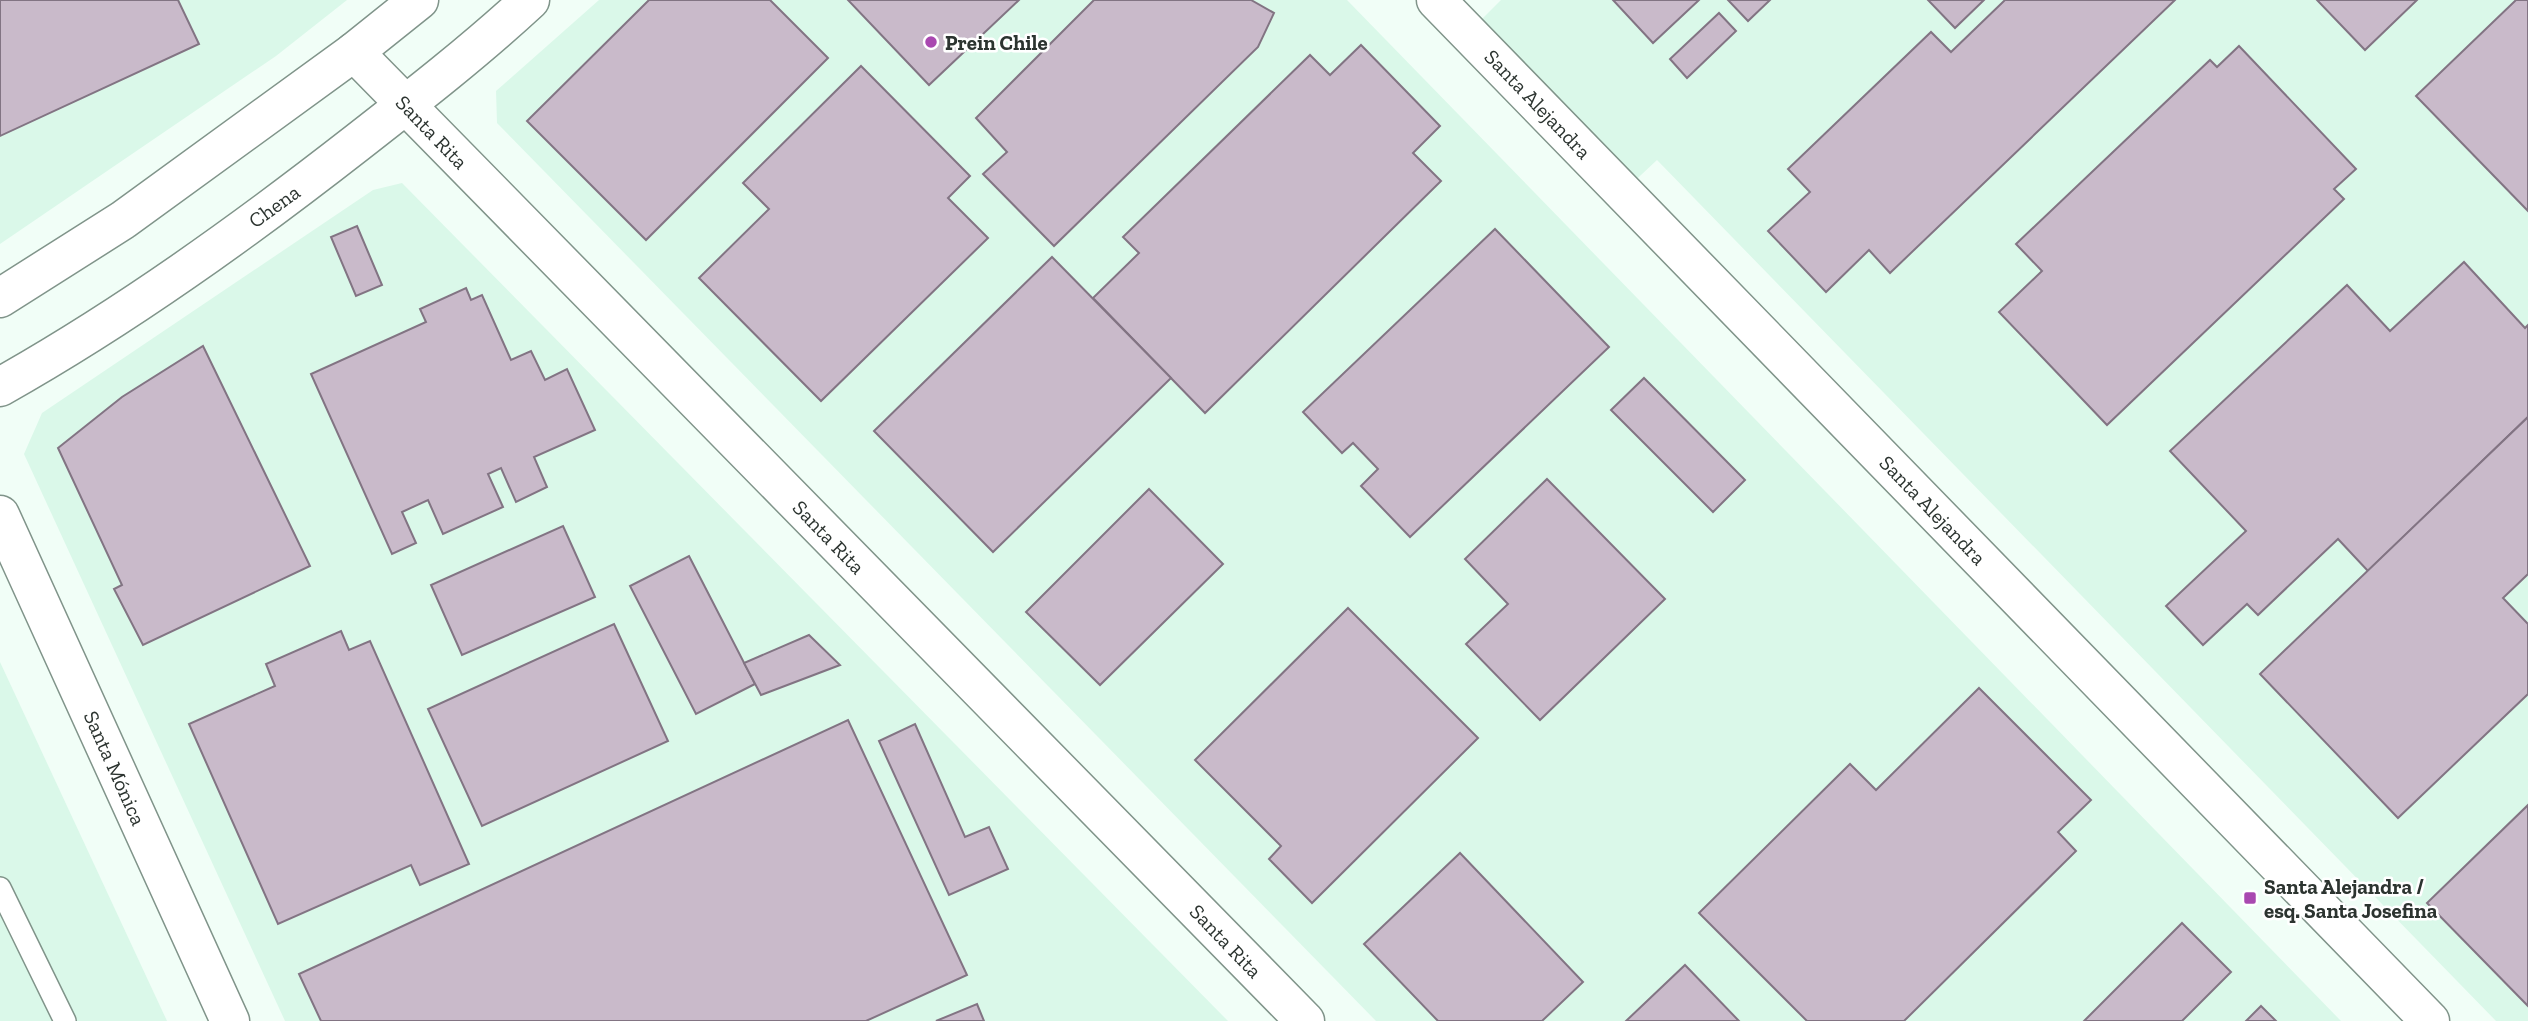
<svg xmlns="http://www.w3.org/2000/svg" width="2528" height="1021" viewBox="0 0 2528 1021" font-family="'Zilla Slab',serif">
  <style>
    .built { fill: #daf8e9 }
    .building { fill: #c9baca; stroke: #827483; stroke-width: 2 }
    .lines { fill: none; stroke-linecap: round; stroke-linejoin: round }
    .service-casing { stroke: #80948a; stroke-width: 24 }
    .minor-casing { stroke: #80948a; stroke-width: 41 }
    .tertiary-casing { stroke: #80948a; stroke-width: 41 }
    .service { stroke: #fff; stroke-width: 21 }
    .minor { stroke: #fff; stroke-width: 38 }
    .tertiary { stroke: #fff; stroke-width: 38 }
    .poi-dot { fill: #a948b0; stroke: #fff; stroke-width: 2.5 }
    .labels { text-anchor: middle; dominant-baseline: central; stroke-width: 5; stroke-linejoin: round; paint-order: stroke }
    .poi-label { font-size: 21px; font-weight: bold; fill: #2c3430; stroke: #fff; text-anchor: start }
    .street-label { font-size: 21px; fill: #2c3430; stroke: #fff }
  </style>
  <rect width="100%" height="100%" fill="#f1fef7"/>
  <!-- built -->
  <g class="built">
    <polygon points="0,0 347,0 276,56 0,244"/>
    <polygon points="599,0 1347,0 2341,1021 1376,1021 497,123 496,91"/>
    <polygon points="1501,0 2528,0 2528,1021 2496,1021 1657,160 1625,190 1471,30"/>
    <polygon points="402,183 1228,1021 285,1021 24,454 42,413 373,190"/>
    <polygon points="0,662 167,1021 0,1021"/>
  </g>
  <!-- building -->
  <g class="building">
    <polygon points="0,0 178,0 199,44 0,136"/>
    <polygon points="649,0 770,0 828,58 646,240 527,121"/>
    <polygon points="848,0 1019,0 929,85"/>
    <polygon points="1094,0 1251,0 1274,13 1258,47 1054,246 983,174 1007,152 976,118"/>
    <polygon points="1613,0 1699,0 1653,43"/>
    <polygon points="1728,0 1770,0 1748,21"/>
    <polygon points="1928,0 1984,0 1955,28"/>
    <polygon points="2005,0 2175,0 1890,273 1869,250 1826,292 1768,231 1810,192 1788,169 1931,32 1951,52"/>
    <polygon points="2317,0 2417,0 2365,50"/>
    <polygon points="2516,0 2528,0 2528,211 2416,96"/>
    <polygon points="1719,13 1736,31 1687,78 1670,59"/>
    <polygon points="1361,45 1440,126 1413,153 1441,181 1205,413 1093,298 1139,253 1123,237 1310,55 1330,75"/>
    <polygon points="2239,46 2356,169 2334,189 2344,199 2107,425 1999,312 2042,271 2016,244 2210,60 2217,67"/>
    <polygon points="861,66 970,176 948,198 988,238 821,401 699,278 769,209 743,183"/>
    <polygon points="357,226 382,285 356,296 331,237"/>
    <polygon points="1495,229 1609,347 1410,537 1361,486 1378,469 1353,443 1342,453 1303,412"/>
    <polygon points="1052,257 1171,378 993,552 874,431"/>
    <polygon points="2464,262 2525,328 2528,325 2528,417 2368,571 2338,539 2258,615 2247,604 2203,645 2166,606 2246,531 2170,451 2347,285 2390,331"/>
    <polygon points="466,288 471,300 482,295 511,360 531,351 545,380 567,369 595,430 534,457 547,487 516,502 501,468 488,474 503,507 443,534 428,500 402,512 416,543 392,554 311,374 426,322 420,309"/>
    <polygon points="203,346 310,566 143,645 114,589 122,585 58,448 122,397"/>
    <polygon points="1644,378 1745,480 1713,512 1611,410"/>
    <polygon points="2528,417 2528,574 2503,598 2528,624 2528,694 2398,818 2260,674"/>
    <polygon points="1547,479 1665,599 1540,720 1466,644 1508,604 1465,559"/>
    <polygon points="1149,489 1223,564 1100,685 1026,612"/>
    <polygon points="563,526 595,597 462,655 431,585"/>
    <polygon points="689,556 755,684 696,714 630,586"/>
    <polygon points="1348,608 1478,738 1312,903 1269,859 1281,846 1195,760"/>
    <polygon points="614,624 668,741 482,826 428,709"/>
    <polygon points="341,631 349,650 370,641 469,864 420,885 411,865 278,924 189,724 275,686 266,664"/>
    <polygon points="809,635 840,665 761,695 744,663"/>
    <polygon points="1979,688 2091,800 2058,832 2076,851 1904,1021 1807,1021 1699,913 1850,764 1876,790"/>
    <polygon points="848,720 967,975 866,1021 321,1021 299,974"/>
    <polygon points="915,724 965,837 989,827 1008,869 949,895 879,741"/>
    <polygon points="2528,805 2528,1006 2427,903"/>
    <polygon points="1460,853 1583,982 1542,1021 1438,1021 1364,944"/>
    <polygon points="2182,923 2231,972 2182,1021 2084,1021"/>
    <polygon points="1685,965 1739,1021 1626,1021"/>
    <polygon points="977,1004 984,1021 936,1021"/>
    <polygon points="2261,1006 2276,1021 2246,1021"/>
  </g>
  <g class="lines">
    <defs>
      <polyline id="service" points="0,888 65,1021"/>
      <g id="minor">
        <polyline points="1436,0 2430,1021"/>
        <polyline points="354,52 1305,1021"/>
        <polyline points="0,515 230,1021"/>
      </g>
      <g id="tertiary">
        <polyline points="0,298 123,220 354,52 419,0"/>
        <path d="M0,387C126,316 244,231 358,142C417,96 476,50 530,0"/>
      </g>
    </defs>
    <!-- service casing -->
    <use href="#service" class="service-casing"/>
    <!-- minor casing -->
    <use href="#minor" class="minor-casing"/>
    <!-- tertiary casing -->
    <use href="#tertiary" class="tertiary-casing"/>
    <!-- service -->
    <use href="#service" class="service"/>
    <!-- minor -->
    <use href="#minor" class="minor"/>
    <!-- tertiary -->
    <use href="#tertiary" class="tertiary"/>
  </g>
  <!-- markers -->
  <g class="poi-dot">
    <circle cx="931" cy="42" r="7"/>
    <rect x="2243" y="891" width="14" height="14" rx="3.5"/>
  </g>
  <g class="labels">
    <!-- poi labels -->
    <g class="poi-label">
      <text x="945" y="42">Prein Chile</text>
      <text x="2264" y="886">Santa Alejandra /<tspan x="2264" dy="24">esq. Santa Josefina</tspan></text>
    </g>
    <!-- street labels -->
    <g class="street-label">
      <text transform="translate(1538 104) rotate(46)">Santa Alejandra</text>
      <text transform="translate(432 132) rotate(46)">Santa Rita</text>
      <text transform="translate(274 206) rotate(-36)">Chena</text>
      <text transform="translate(1933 510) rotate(46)">Santa Alejandra</text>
      <text transform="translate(829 537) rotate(46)">Santa Rita</text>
      <text transform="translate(115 768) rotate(66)">Santa Mónica</text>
      <text transform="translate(1226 941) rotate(46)">Santa Rita</text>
    </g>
  </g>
</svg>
